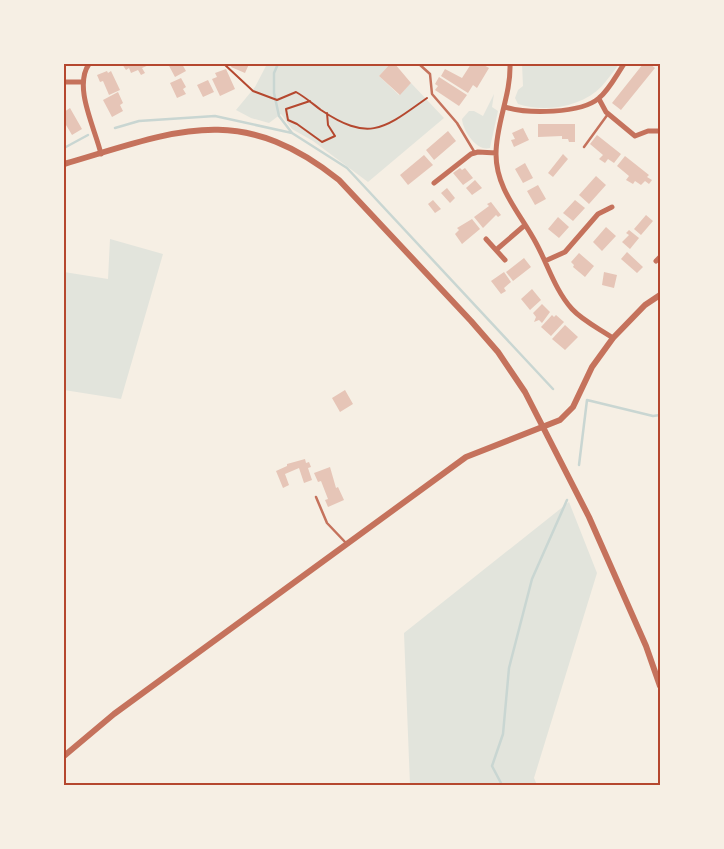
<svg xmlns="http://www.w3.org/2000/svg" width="724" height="849" font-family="Roboto,sans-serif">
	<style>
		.green { fill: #e2e4dc }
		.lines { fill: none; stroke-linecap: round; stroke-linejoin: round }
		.stream { stroke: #c9d6d2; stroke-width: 2.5 }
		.building { fill: #e6c5b7 }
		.path { stroke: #b5482f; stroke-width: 2 }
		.service { stroke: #c5725c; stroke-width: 2.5 }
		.minor { stroke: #c5725c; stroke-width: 5 }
		.tertiary { stroke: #c5725c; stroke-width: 6 }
		.neatline { fill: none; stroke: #b5482f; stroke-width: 2 }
	</style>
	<rect width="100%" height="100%" fill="#f6efe4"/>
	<path class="green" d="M267 64H390L379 76 399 95 411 83 444 118 368 182 313 141 292 129 281 114 269 123 251 118 236 110 255 87Z
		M522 64H619C614 71 608 79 602 86 582 107 545 113 518 104L515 98 518 90 523 86Z
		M494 94 492 107 498 111 491 143 490 148C477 152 463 131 462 119L469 111H474L483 116Z
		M110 239 163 254 121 399 64 390V272L108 279Z
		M569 502 597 573 534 778 537 785H410L404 633Z"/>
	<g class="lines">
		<path class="stream" d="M278 64 274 73V93L279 116 292 133 347 168 553 389
			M115 128 139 121 215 116 292 133
			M64 148 88 135
			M579 465 587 400 653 416 660 415
			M502 785 492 766 503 734 509 668 532 579 567 500"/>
	</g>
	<path class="building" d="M122 64H151L142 68 145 73 141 75 138 70 131 73 129 68 126 70Z
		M168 64H182L186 71 175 77Z
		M232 64H249L245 73 231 67Z
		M390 64H395L411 83 400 95 379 76Z
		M471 64H482L489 68 477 88 473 85 468 93 441 76 445 69 462 78Z
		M643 64H650L655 68 621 110 612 103Z
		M226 69 235 89 220 96 212 79 217 77 215 73Z
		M107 71 108 73 111 71 120 90 109 95 103 81 100 82 97 75Z
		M439 77 467 95 459 106 435 90 438 86 435 84Z
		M181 78 186 87 183 89 186 94 177 98 170 83Z
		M208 80 214 92 203 97 197 85Z
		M118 92 123 103 120 105 123 111 112 117 103 100Z
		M70 108 82 129 72 135 66 125 64 126V112Z
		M538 124H575V142H569L568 139H562V136L538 137Z
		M523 128 529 140 514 147 511 140 515 139 512 133Z
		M448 131 456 141 434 160 426 150Z
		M597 135 621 154 614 163 608 159 605 163 599 159 603 155 590 144Z
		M563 154 568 159 553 177 548 173Z
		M424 155 433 165 408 185 400 175Z
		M625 156 649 175 647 177 652 180 649 184 645 181 641 185 635 181 633 184 626 180 629 176 617 166Z
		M525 163 533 178 523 183 515 169Z
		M460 168 462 170 465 168 473 178 463 185 453 173Z
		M596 176 606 185 589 204 579 195Z
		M475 180 482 188 472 195 466 188Z
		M538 185 546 199 535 205 527 191Z
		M447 188 455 198 450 203 441 193Z
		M433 200 441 209 435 213 428 204Z
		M575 200 585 208 573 221 563 213Z
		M491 202 501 215 498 217 496 215 483 228 474 217 489 206 487 204Z
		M646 215 653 221 641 235 634 229Z
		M558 217 569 227 559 238 548 229Z
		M472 219 480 229 462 244 455 234 459 230 457 228Z
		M606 227 616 236 602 251 593 242Z
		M629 230 639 238 630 249 622 242 629 235 626 233Z
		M627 252 643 267 637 273 621 259Z
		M579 253 594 266 585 277 573 267 574 265 571 262Z
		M524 258 531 267 513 281 506 272Z
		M504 272 511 282 504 288 506 291 501 294 491 281Z
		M604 272 617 275 614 288 602 285Z
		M532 289 541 300 530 310 521 299Z
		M542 304 550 312 542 323 539 320 534 322 536 317 533 313Z
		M552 315 554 317 556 315 564 322 551 336 541 327Z
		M565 325 578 337 565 350 552 339Z
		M345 390 353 404 340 412 332 398Z
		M305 459 306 463 309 462 311 467 308 468 312 480 304 483 299 468 285 474 289 485 283 488 276 471 287 466V464Z
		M330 467 336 488 338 487 344 500 328 507 325 500 328 499 321 481 318 482 314 473Z"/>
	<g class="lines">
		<path class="path" d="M224 64 253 91 277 100 296 92C305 97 313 104 321 110 370 143 385 128 427 98
			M310 101 286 109 288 120 297 124 322 142 335 136 328 125 327 113"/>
		<path class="service" d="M419 64 430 74 432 94 457 123 475 153
			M584 147 608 114
			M316 497 327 523 346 543"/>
		<path class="minor" d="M89 64C73 87 95 128 101 154
			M510 64C511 95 496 123 496 154 496 189 520 213 536 243 548 265 555 290 572 309 583 321 600 329 613 338
			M64 82H82
			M599 99 606 112 635 136 648 131H659
			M505 107C527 114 581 114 599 98 609 90 617 74 624 64
			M434 183 471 154 478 152 496 153
			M486 239 505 260
			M496 250 525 225
			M545 261 565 252 598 214 612 207
			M656 261 660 257"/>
		<path class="tertiary" d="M64 164C174 132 239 100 339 180L471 321 498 352 525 392 589 517 646 646 660 686
			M64 756 114 714 466 457 560 420 573 407 592 367 613 338 645 305 660 295"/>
	</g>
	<rect width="724" height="849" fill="none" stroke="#f6efe4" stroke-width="130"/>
	<rect x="65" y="65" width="594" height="719" class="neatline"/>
</svg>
